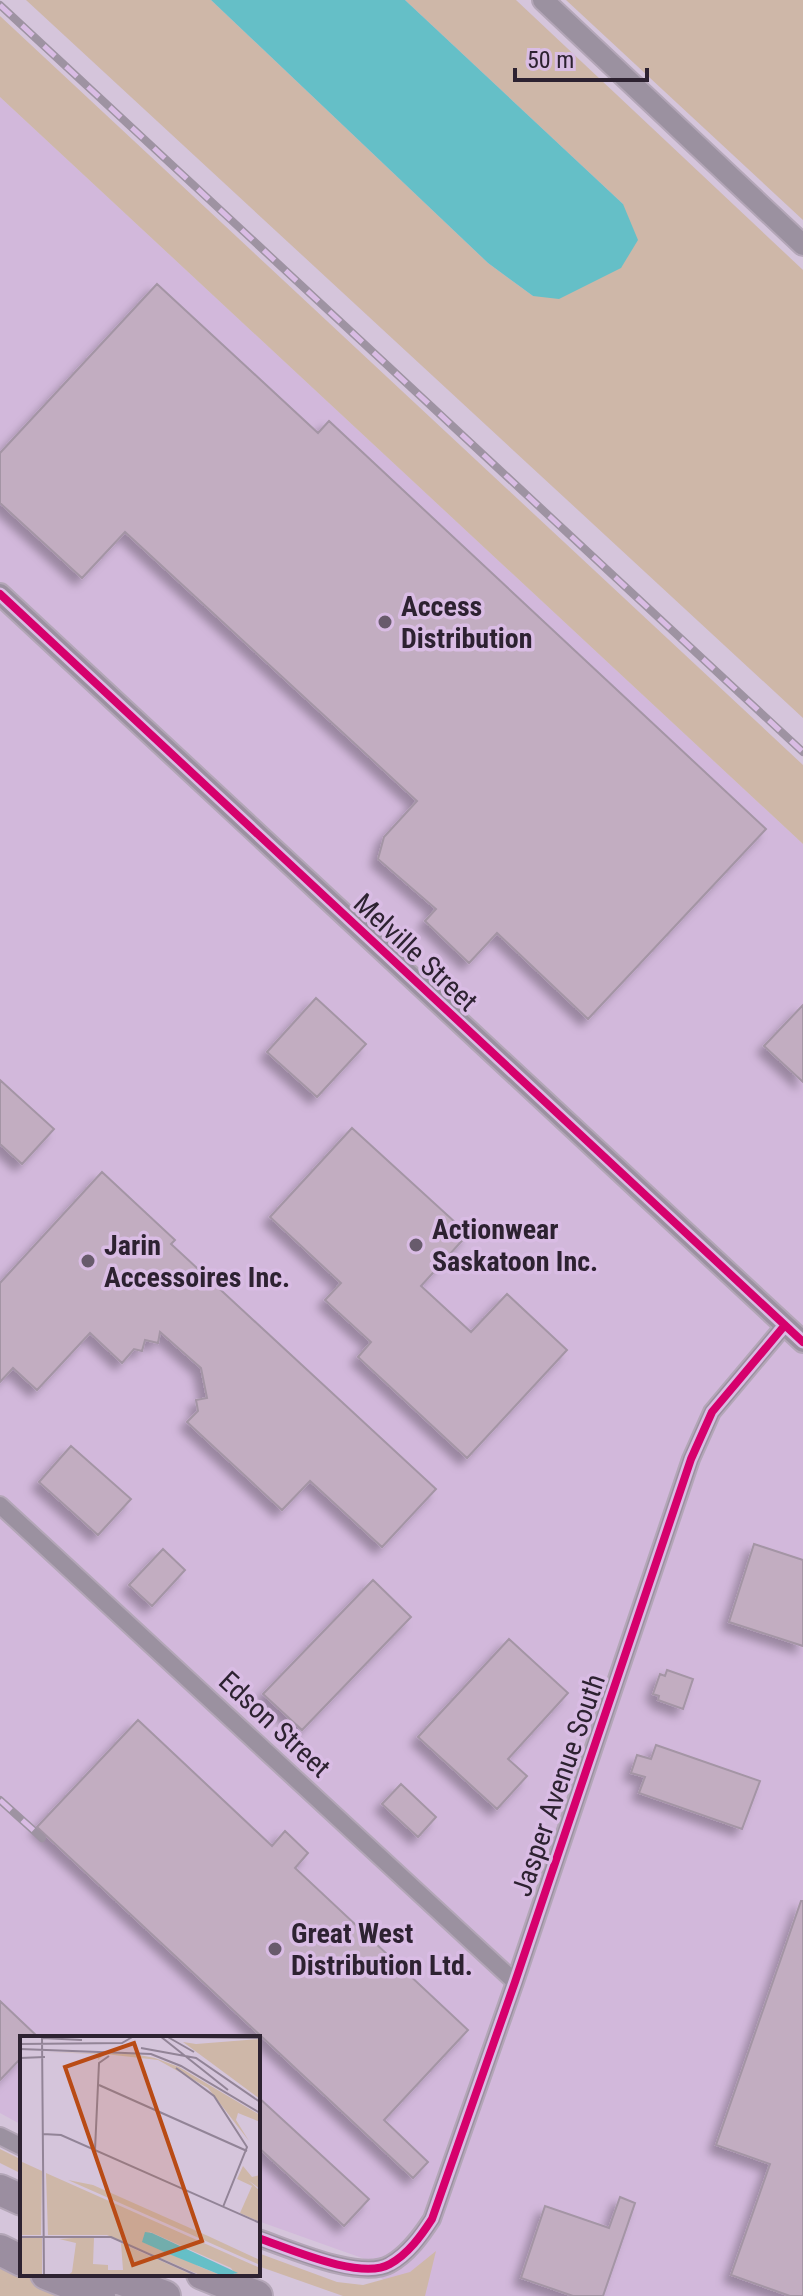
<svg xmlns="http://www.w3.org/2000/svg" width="803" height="2296" font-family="'Roboto Condensed',sans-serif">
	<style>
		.built { fill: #d2b8db }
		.green { fill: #ceb7a8 }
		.water { fill: #65bfc7 }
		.building { fill: #c2adc1; stroke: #a495a5; stroke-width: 2; filter: url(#shadow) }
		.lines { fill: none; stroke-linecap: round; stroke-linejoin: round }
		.minor-casing { stroke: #b3a6b7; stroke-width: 20 }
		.tertiary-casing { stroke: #b3a6b7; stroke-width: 24 }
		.motorway-casing { stroke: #b3a6b7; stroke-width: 34 }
		.minor { stroke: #9b91a0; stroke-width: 16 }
		.tertiary { stroke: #9b91a0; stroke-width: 20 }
		.motorway { stroke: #9b8ea0; stroke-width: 30 }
		.rail-casing { stroke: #9e93a2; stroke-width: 8 }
		.rail { stroke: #d9bce4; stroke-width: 5; stroke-dasharray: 15; stroke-linecap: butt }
		.cycleway-casing { stroke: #d9bce4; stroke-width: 13 }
		.cycleway { stroke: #d6006c; stroke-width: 8 }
		.poi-dot { fill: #685b6c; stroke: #d9bce4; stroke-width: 3 }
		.labels { text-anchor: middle; stroke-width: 7; stroke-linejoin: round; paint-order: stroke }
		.poi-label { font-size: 28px; font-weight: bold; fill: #2d2231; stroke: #d9bce4; text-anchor: start }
		.street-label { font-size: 28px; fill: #2d2231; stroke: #d9bce4 }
		.inset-road { fill: none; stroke: #928497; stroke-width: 2 }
		.view { fill: #b94b15; fill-opacity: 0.15; stroke: #b94b15; stroke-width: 4 }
		.inset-edge { fill: none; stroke: #2d2231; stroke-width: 4 }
	</style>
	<defs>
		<filter id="shadow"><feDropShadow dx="-7" dy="7" stdDeviation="4" flood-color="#0004"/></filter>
	</defs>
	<rect width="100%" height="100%" fill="#d5c5db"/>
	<path class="built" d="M0 97 803 844V2296H399L362 2258 258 2221V2038H22V2125L0 2113Z"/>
	<path class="green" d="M26 0H211L488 263 533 296 623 204 405 0H516L803 270V718Z
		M566 0H803V220Z
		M0 16 803 765V844L0 97Z
		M0 2149 22 2160V2174L0 2163Z
		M436 2251 425 2296H343L258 2266V2253L337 2282 363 2285 410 2272Z
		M0 2263 81 2296H0Z"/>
	<path class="water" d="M211 0H405L623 204 638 240 621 268 559 299 533 296 488 263Z"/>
	<path class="building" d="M157 284 318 433 329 421 766 829 588 1019 497 933 469 963 425 921 436 909 378 859 384 837 417 801 125 532 82 578 0 503V453Z
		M316 998 366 1044 317 1097 267 1052Z
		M803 1005V1082L764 1046Z
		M0 1080 54 1129 22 1164 0 1144Z
		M352 1128 468 1234 421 1286 471 1332 507 1294 567 1350 467 1458 358 1357 371 1342 325 1300 341 1283 270 1217Z
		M102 1172 175 1240 171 1244 436 1489 382 1547 310 1481 282 1510 187 1422 198 1411 196 1400 207 1398 201 1368 160 1332 158 1343 145 1340 142 1351 134 1349 122 1363 90 1333 37 1390 13 1368 0 1382V1283Z
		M71 1446 131 1499 98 1535 39 1482Z
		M754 1544 803 1560V1646L729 1622Z
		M163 1549 185 1570 152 1606 129 1585Z
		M373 1580 411 1617 302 1730 263 1694Z
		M509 1639 568 1693 508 1759 527 1776 497 1809 418 1737Z
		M667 1670 693 1679 683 1709 658 1700 659 1696 653 1694 660 1674 665 1676Z
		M138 1720 272 1846 285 1831 308 1853 295 1868 468 2030 384 2120 428 2162 413 2178 37 1827Z
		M656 1745 760 1781 742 1829 639 1793 645 1777 631 1773 637 1755 651 1759Z
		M401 1784 436 1817 418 1837 382 1804Z
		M801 1901H803V2296H790L731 2275 770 2164 716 2145Z
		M0 2001 39 2038H22V2057L0 2080Z
		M258 2097 369 2199 344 2226 258 2147Z
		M620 2197 635 2203 603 2296H573L521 2278 545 2206 609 2228Z"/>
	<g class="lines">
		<g class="minor-casing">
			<path id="minor" d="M0 1505 515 1982
				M0 2136 22 2147
				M258 2238C288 2248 361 2281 390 2264 408 2254 421 2236 432 2219L515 1982 691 1459 712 1412 785 1325"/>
		</g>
		<g class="tertiary-casing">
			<path id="tertiary" d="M543 0 803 245
				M0 594 803 1342"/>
		</g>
		<g class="motorway-casing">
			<path id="motorway" d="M0 2190 22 2200
				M0 2250 22 2261
				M46 2274 100 2296
				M106 2274 165 2296
				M202 2274 257 2296"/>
		</g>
		<use href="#minor" class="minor"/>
		<use href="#tertiary" class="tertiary"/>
		<use href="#motorway" class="motorway"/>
		<g class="rail-casing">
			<path id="rail" d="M0 5 803 752
				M0 1800 42 1838"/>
		</g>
		<use href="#rail" class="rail"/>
		<g class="cycleway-casing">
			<path id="cycleway" d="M0 594 803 1342
				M258 2238C288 2248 361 2281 390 2264 408 2254 421 2236 432 2219L515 1982 691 1459 712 1412 785 1325"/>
		</g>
		<use href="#cycleway" class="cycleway"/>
	</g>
	<g class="poi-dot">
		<circle cx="385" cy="622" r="8"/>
		<circle cx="416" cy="1245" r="8"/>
		<circle cx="88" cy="1261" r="8"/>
		<circle cx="275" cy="1949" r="8"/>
	</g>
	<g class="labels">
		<g class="poi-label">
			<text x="401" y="616">Access<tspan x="401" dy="32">Distribution</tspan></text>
			<text x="432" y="1239">Actionwear<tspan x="432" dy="32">Saskatoon Inc.</tspan></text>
			<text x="104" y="1255">Jarin<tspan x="104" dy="32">Accessoires Inc.</tspan></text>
			<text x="291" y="1943">Great West<tspan x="291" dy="32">Distribution Ltd.</tspan></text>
		</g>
		<g class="street-label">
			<text transform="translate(416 952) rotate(43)" y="10">Melville Street</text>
			<text transform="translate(275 1724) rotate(43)" y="10">Edson Street</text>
			<text transform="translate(558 1785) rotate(-71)" y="10">Jasper Avenue South</text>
		</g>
	</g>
	<g transform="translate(20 2036)">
		<rect width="240" height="240" fill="#d5c5db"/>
		<path d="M240 3V63L163 6 176 8ZM27 16 114 18 135 22 159 31 240 79V86L218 77 216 84 229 105 188 52 138 24 85 18 78 24 77 18ZM0 125 22 135 21 199H0ZM223 130 232 141 240 139V153L228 144 240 155V186L220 177 232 150 217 143ZM26 137 240 232V240H217L211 232 128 195 178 230 203 240H182L87 199H28ZM48 144 73 149 188 200 240 224V229ZM0 202H22V240H0ZM54 202H74L73 228 88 229V234H103L101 207 175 240H47L52 236 56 207 39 203Z" fill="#ceb7a8"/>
		<path d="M125 196 132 197 218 237 203 240 149 218 122 206Z" fill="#65bfc7"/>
		<path class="inset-road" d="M22 0 24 240M140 0 208 54M146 0 174 16M155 1 240 2M22 2 62 4M0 8 102 7 114 0M121 12 176 22 240 66M0 13 131 18 161 30 240 77M0 22 25 21M156 32 194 60 227 111 203 171M79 49 227 115M23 98 41 99 240 187M75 114 79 27 89 20M0 201H91L178 240"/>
		<path class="view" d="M114 7 182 205 113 229 45 31Z"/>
		<rect width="240" height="240" class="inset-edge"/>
	</g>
	<path d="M515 68v12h132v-12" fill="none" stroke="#2d2231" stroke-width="4"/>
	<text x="527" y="68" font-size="24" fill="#2d2231" stroke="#d9bce4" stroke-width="6" paint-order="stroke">50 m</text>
</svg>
